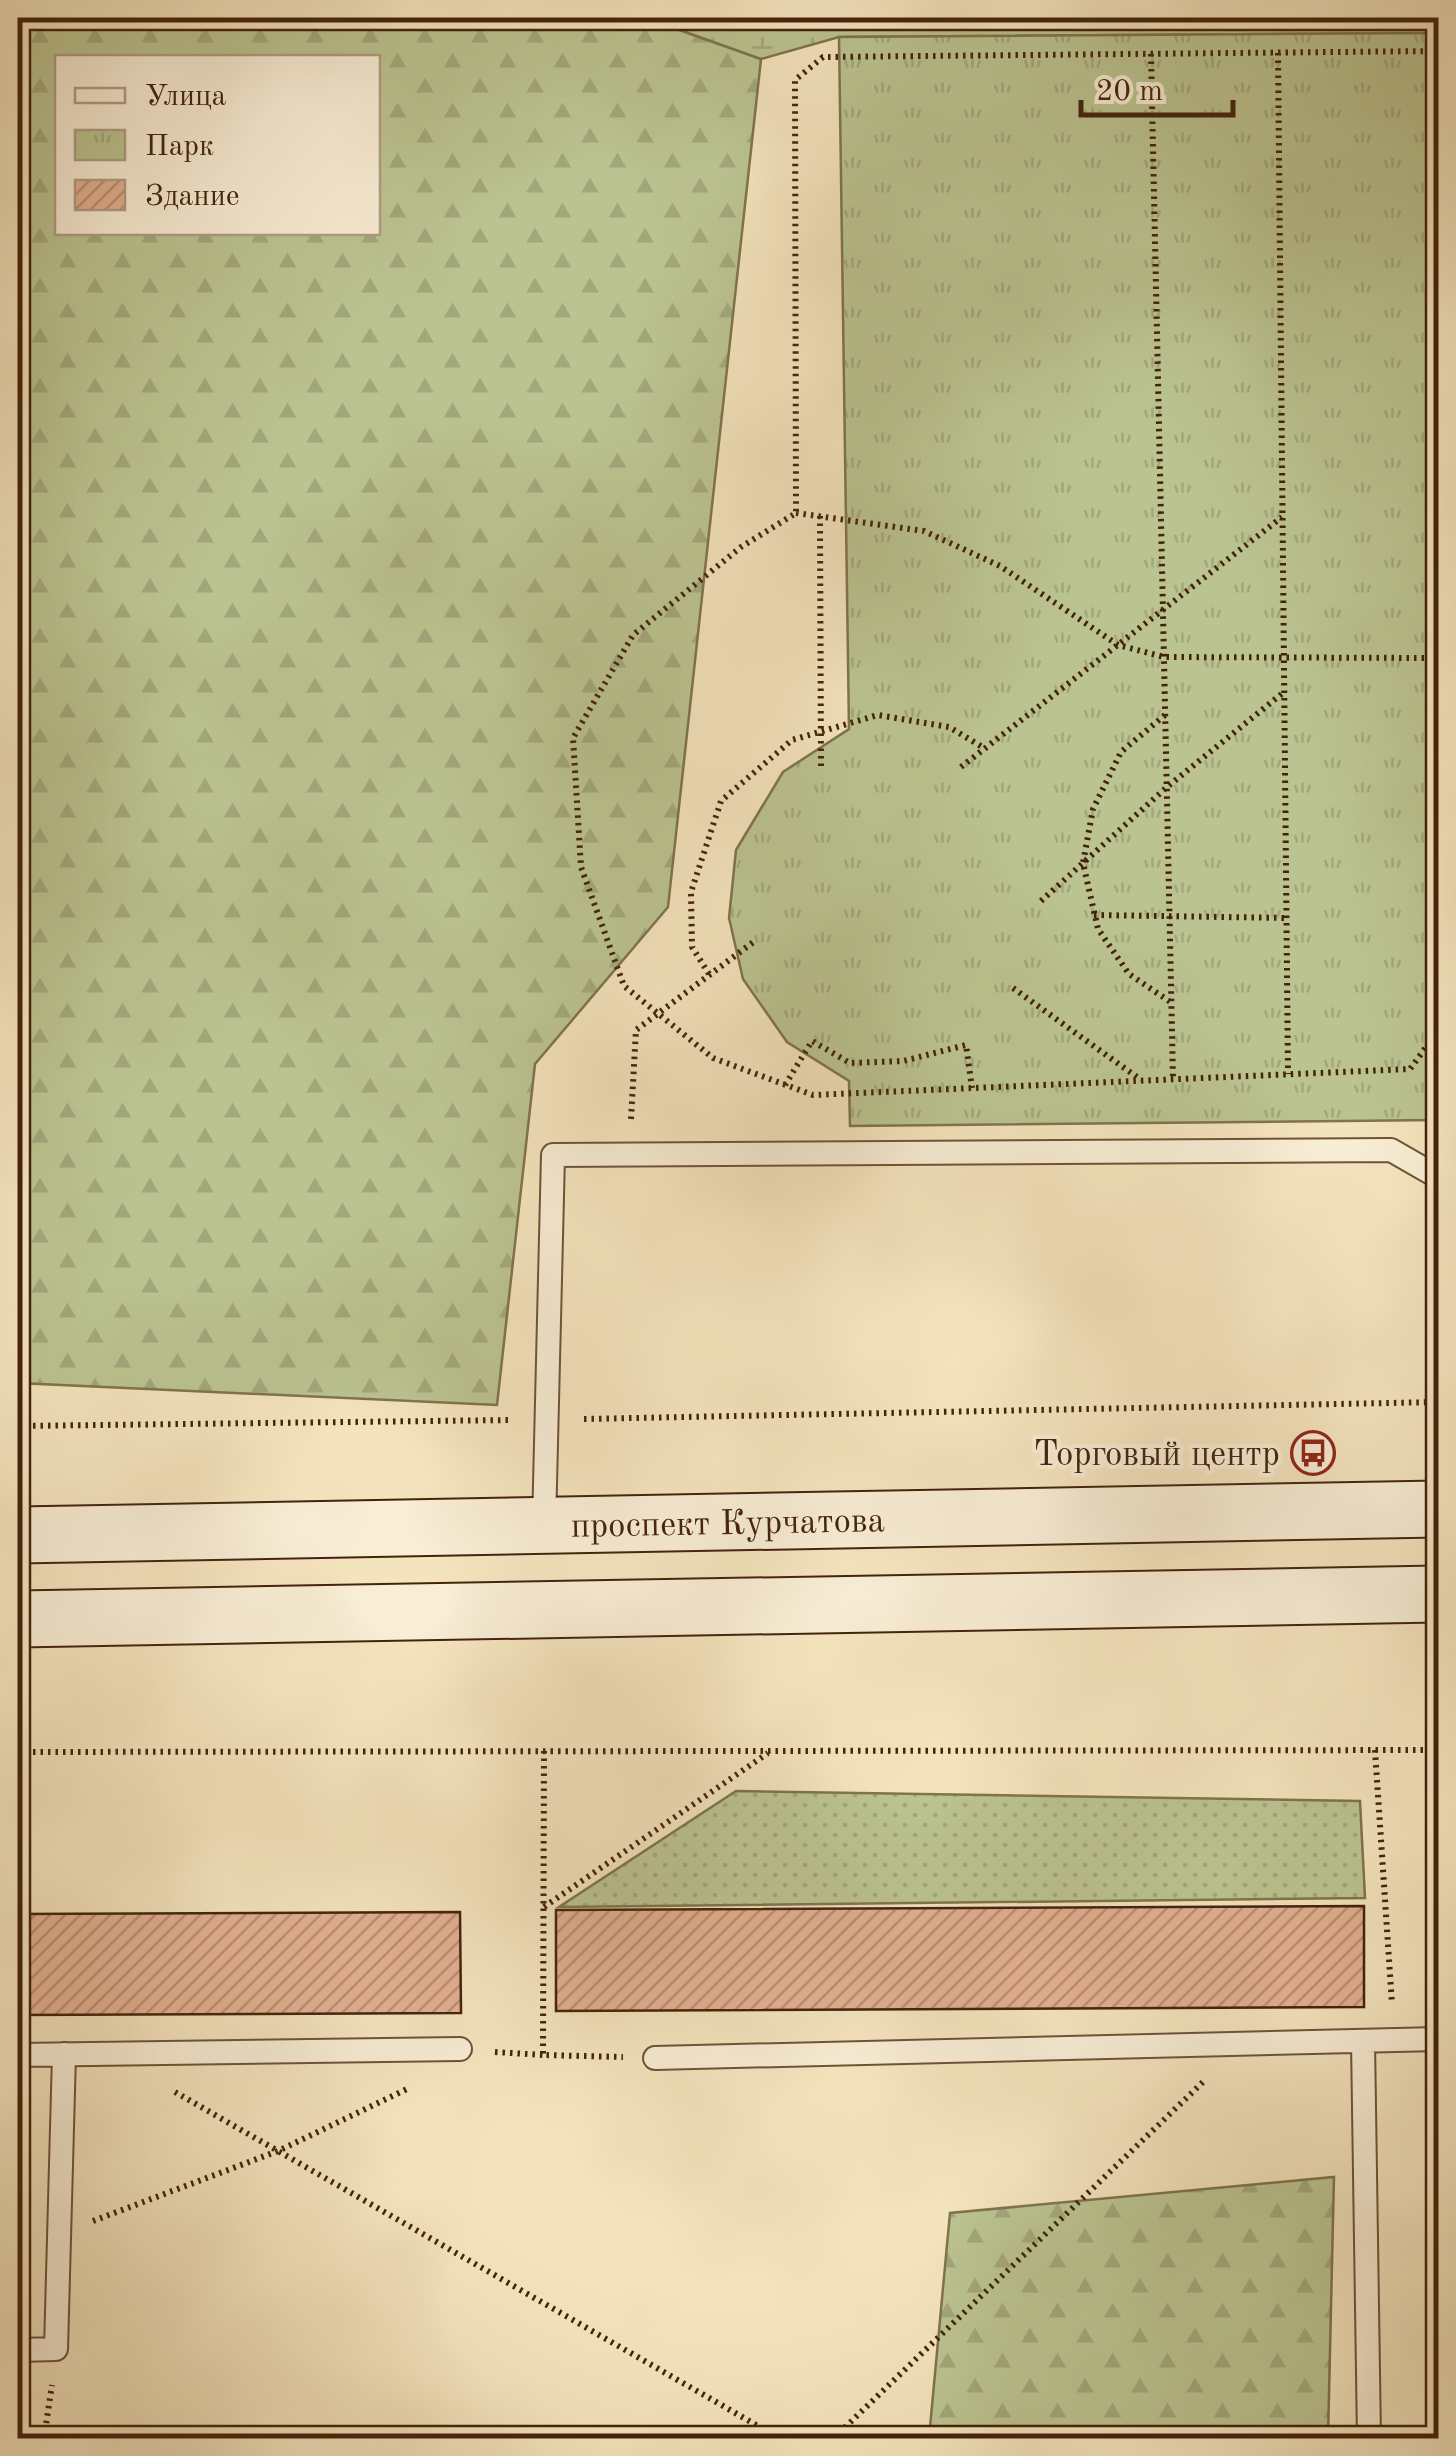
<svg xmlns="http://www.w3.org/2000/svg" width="1456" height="2456" font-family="'Old Standard TT',serif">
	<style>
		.grass { fill: url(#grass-dots); stroke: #7f744e; stroke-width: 2.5 }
		.forest { fill: url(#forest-firs); stroke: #7f744e; stroke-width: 2.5; fill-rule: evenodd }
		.wetland { fill: url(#wetland-marsh); stroke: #7f744e; stroke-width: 2.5 }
		.park { fill: url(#park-tufts); stroke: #7f744e; stroke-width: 2.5 }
		.building { fill: url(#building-hatch); stroke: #43230c; stroke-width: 2.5 }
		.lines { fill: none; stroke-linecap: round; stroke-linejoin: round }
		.service-casing { stroke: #6f5338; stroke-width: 26 }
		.secondary-casing { stroke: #43230c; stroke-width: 59 }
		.path { stroke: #43230c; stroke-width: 6; stroke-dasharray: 2.5 5; stroke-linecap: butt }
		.service { stroke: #f8edd5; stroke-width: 22 }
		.secondary { stroke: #f8edd5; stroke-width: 55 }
		.labels { text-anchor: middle; stroke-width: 8; stroke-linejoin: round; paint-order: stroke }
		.poi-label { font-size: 35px; fill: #43230c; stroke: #f8edd5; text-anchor: end }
		.street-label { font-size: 35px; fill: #43230c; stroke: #f8edd5 }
	</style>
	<defs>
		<pattern id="grass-dots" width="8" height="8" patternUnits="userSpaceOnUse" patternTransform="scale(2.5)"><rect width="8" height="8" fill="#bbc491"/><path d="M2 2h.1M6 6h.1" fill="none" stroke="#a2a87c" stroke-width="1.8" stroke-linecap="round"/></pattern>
		<pattern id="forest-firs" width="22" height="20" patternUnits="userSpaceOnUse" patternTransform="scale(2.5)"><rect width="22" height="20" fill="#bbc491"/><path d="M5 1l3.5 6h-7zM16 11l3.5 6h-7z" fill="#a2a87c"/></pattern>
		<pattern id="wetland-marsh" width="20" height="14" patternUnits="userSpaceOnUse" patternTransform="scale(2.5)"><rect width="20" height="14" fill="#bbc491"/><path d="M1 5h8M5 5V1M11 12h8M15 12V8" fill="none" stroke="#a2a87c"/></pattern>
		<pattern id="park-tufts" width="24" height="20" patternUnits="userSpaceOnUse" patternTransform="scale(2.5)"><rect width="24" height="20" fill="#bbc491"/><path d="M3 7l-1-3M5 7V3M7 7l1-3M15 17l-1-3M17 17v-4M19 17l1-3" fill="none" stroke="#a2a87c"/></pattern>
		<pattern id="building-hatch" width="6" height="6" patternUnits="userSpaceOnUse" patternTransform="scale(2.5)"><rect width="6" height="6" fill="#e3b091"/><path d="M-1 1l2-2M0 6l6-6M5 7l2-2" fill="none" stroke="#ba8f75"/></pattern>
	</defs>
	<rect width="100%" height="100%" fill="#f4e4be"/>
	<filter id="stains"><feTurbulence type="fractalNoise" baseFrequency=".002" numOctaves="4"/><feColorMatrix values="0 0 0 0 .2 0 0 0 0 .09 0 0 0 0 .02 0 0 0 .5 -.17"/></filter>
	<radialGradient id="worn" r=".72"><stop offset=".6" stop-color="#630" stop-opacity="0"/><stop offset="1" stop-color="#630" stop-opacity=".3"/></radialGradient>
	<path class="grass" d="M736 1791 1360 1801 1365 1898 559 1907Z"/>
	<path class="forest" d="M18 18H646L761 59 668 907 535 1064 497 1405 18 1383ZM58 58H378V232H58Z
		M1334 2177 1328 2438H929L950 2213Z"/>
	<path class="wetland" d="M646 18H1438V33L839 37 761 59Z"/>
	<path class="park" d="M1438 33V1120L850 1126 849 1081 787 1042 743 979 729 918 736 850 783 772 849 729 839 37Z"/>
	<path class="building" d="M1364 1906V2007L556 2011V1910Z
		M460 1912 461 2013 18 2015V1914Z"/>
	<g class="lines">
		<g class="service-casing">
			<path id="service" d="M544 1526 553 1155 1391 1150 1438 1177
				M1363 2041 1369 2438
				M18 2055 460 2049
				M655 2058 1438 2039
				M18 2350 56 2349 64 2054"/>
		</g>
		<g class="secondary-casing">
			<g id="secondary">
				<path id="s1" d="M18 1535 1438 1509"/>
				<path d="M18 1619 1438 1594"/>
			</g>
		</g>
		<path class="path" d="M1438 51 823 57 795 80 796 513 741 547 633 635 573 738 581 867 624 986 713 1058 813 1095 1410 1069 1432 1039 1430 658H1438
			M1278 53 1288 1074
			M1151 54 1173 1079
			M796 513 924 531 1000 566 1118 645 1164 657 1430 658
			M820 516 821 771
			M1165 715 1121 752 1093 809 1083 863 1098 929 1129 974 1172 1003
			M961 767 1282 517
			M1041 901 1167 787 1284 692
			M1094 915 1288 918
			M709 974 692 947 691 892 721 801 792 740 878 715 949 727 984 748
			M1013 988 1141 1080
			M785 1085 812 1041 850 1063 903 1061 966 1045 972 1088
			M631 1119 636 1030 756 940
			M584 1419 1438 1402
			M18 1426 511 1420
			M1375 1750 1392 2004
			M544 1751 543 2055 623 2057
			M18 1752 1438 1750
			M544 1907 768 1753
			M495 2052 543 2055
			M175 2092 779 2438
			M93 2221 278 2151 409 2088
			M44 2438 52 2385
			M834 2438 1203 2082"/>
		<use href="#service" class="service"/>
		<use href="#secondary" class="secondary"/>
	</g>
	<defs>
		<g id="bus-ring" transform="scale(2.25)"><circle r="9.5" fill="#f8edd5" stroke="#8f2418" stroke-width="1.5"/><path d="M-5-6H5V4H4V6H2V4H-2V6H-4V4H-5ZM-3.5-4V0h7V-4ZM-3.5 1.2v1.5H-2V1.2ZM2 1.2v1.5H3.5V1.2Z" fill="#8f2418"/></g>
	</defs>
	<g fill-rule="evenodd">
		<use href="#bus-ring" x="1313" y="1453"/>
	</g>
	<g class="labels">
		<g class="poi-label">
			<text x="1280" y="1465">Торговый центр</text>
		</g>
		<g class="street-label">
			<text dy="12" stroke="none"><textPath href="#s1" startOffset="710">проспект Курчатова</textPath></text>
		</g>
	</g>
	<rect width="1456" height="2456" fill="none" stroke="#f4e4be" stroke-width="60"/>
	<rect x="20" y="20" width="1416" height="2416" fill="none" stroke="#43230c" stroke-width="5"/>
	<rect x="30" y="30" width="1396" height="2396" fill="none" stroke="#43230c" stroke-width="2.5"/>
	<rect x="55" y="55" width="325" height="180" fill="#f8edd5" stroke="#b09c85" stroke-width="2.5"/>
	<rect x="75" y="88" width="50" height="15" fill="#f8edd5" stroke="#b09c85" stroke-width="2.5"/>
	<text x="145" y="105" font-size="30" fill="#43230c">Улица</text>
	<rect x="75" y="130" width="50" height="30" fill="url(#park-tufts)" stroke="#b09c85" stroke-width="2.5"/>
	<text x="145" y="155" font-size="30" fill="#43230c">Парк</text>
	<rect x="75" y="180" width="50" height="30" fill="url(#building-hatch)" stroke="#b09c85" stroke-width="2.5"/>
	<text x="145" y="205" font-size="30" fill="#43230c">Здание</text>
	<path d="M1081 100v15h152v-15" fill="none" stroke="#43230c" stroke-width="5"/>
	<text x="1096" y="100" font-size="30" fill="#43230c" stroke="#f8edd5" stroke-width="8" paint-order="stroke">20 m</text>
	<rect width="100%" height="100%" filter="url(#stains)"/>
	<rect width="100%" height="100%" fill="url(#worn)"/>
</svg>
